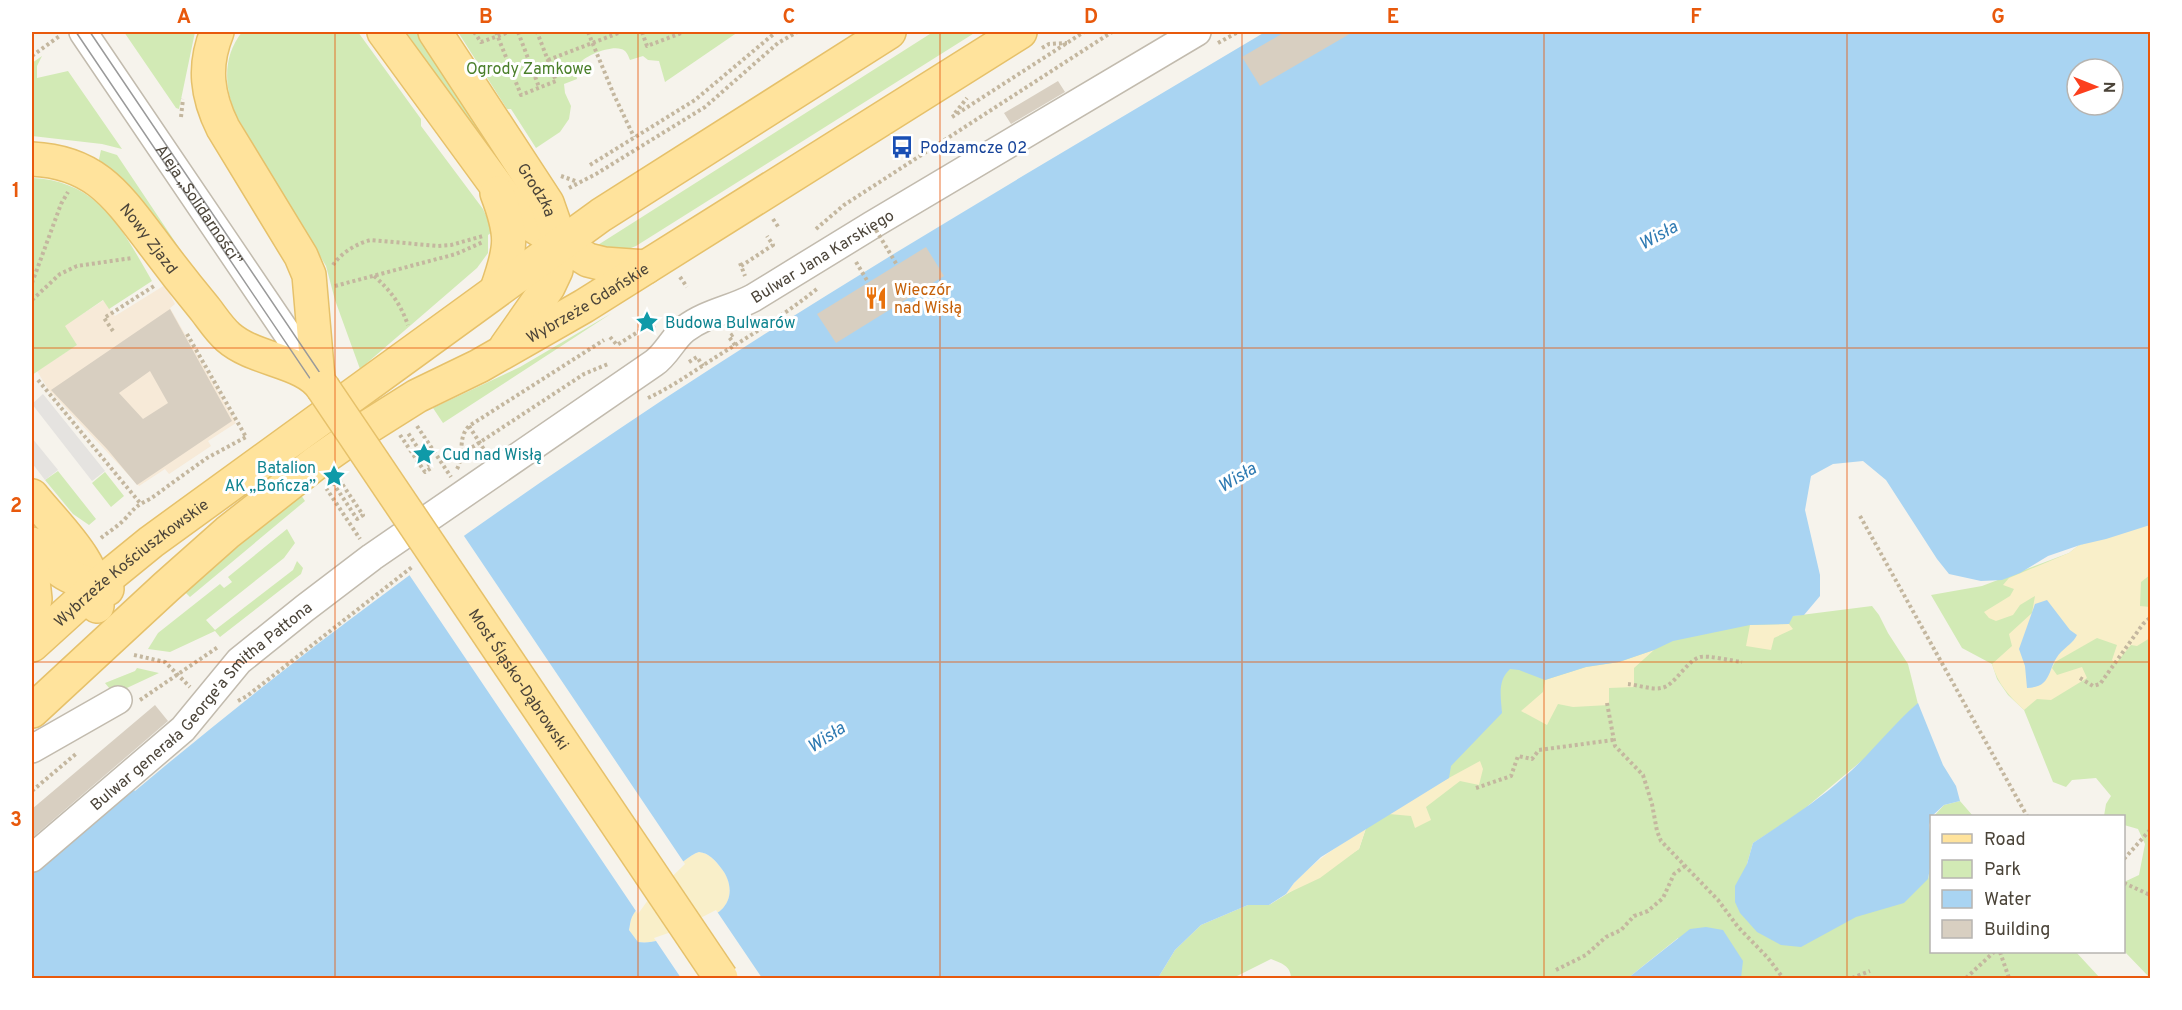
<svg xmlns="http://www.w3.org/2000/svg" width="2182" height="1010" font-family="Overpass,sans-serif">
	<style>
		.commercial { fill: #f7ead8 }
		.green { fill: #d2eab5 }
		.sand { fill: #f9efc9 }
		.parking { fill: #e5e3e0 }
		.water { fill: #a9d4f2; fill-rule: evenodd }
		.pier { fill: #f6f3ec }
		.building { fill: #d8cfc1; fill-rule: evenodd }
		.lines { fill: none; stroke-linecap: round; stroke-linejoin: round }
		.minor-casing { stroke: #c2bbae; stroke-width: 30 }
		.major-casing { stroke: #e6c16a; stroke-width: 36 }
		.path { stroke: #c4b79f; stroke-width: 4; stroke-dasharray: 3 3; stroke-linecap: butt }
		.minor { stroke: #fff; stroke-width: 27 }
		.major { stroke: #ffe39c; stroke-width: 33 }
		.tram { stroke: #9a9a9a; stroke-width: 1.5 }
		.major-bridge-casing { stroke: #e6c16a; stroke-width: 36; stroke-linecap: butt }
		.path-bridge { stroke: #c4b79f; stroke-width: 4; stroke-dasharray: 3 3; stroke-linecap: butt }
		.major-bridge { stroke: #ffe39c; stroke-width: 33 }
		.grid { fill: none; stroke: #e8590c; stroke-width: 1.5; stroke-opacity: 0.55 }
		.labels { text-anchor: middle; stroke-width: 6; stroke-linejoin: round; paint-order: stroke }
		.park-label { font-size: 16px; fill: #4a7f2a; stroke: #fff }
		.transit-label { font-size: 16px; fill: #164399; stroke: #fff; text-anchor: start }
		.street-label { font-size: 16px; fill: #4b4439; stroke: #fff }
		.food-label { font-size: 16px; fill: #c56008; stroke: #fff; text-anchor: start }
		.culture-label { font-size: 16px; fill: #0d838f; stroke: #fff; text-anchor: start }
		.water-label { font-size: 18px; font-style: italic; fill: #2e7ab2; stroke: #fff }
		.neatline { fill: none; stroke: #e8590c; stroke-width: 2 }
		.grid-label { font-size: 20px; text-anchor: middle; font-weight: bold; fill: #e8590c }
	</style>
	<rect width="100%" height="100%" fill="#f6f3ec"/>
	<path class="commercial" d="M165 285 175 304 170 308 236 423 208 441 211 446 169 474 165 469 139 486 48 389 37 371 77 345 64 326 104 300 115 316Z"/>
	<path class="green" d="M124 32H195L179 109 176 108Z
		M242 32H358L421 119V126L483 209 489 222 491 233 488 235V253L477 268 360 369 335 300 326 266 237 117C224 89 222 57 242 32Z
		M406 32H421L527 202Z
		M458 32H738L665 82 659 61 648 60 643 56 630 60C628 55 626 50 621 49 611 45 583 56 578 65 576 70 576 74 577 79L564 84 565 93 571 106 569 119 560 132 536 148 511 109H507Z
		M933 32H976L636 246 623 251 590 250Z
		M42 56 37 66V78L68 71 122 149 102 144 32 136V63Z
		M101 150 117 155 208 291 98 164Z
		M32 178C99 181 122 229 152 281L109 309 103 300 65 326 77 345 32 375Z
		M612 313 443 423 433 408 520 367Z
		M58 471 96 519 89 525 73 514 45 480Z
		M105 472 124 496 111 507 92 483Z
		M301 495 305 501 190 597 184 591Z
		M2150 518V978L2124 951V882L2139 875 2145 844 2138 829 2124 825V816H2104L2106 804 2111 796 2096 778 2072 780 2066 787 2053 782 2024 710 2008 695 1997 679 1992 664 1962 648 1931 595 1982 586 2069 553 2078 546Z
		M287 529 295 543 284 558 206 620 215 630 293 570 297 561 303 568 301 574 220 637 215 631 170 652 148 649 158 633 220 584 224 588 232 582 228 577Z
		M1872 606 1879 615 1888 633 1908 664 1920 712 1797 815 1753 843 1747 864 1928 879 1931 863 1932 952H2076L2100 978H1731L1678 938 1628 978H1291C1291 966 1281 963 1271 959L1233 978H1158L1175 950 1201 925 1248 905H1269L1359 849 1366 828 1423 792 1487 666 1793 616Z
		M137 668 159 673 114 694 105 683 135 671Z
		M1960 801 1973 816H1934L1944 805Z"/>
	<path class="sand" d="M2150 518V575L2141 582 2140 606 2150 607V638L2137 646 2131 645 2116 663 2112 660 2117 645 2097 638 2055 662 2052 668 2057 675 2082 667 2087 678 2051 700 2037 699 2024 710C2009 696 1998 684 1992 664L2012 646 2009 634 2032 613 2035 596 2020 605 2013 615 1996 621 1989 618 1984 612 2010 596 2014 589 2003 585 2009 578 2069 553 2078 546Z
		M1789 624 1793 629 1774 638 1771 650 1746 646 1750 625Z
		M1654 650 1634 668V687L1609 688V705L1573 707 1558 704 1547 725 1521 711 1543 692 1545 680 1586 667 1619 662Z
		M1480 761 1483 769 1479 785 1460 781 1426 807 1431 820 1415 828 1411 816 1389 814 1423 792Z
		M1366 828 1359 849 1320 878 1286 894C1306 865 1337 847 1366 828Z
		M699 852C709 853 715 860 721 868 731 880 734 898 721 910 717 914 709 917 704 919 685 930 661 945 638 942L629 930C630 926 630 921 632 917 641 900 682 857 699 852Z"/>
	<path class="parking" d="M43 394 105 471 92 481 32 404Z
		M32 438 58 470 45 480 32 463Z"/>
	<path class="water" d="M1265 32H2150V525L2106 539 2080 545 2048 556 2020 573 2002 580 1981 581 1949 574 1937 559 1886 480 1863 461 1833 464 1811 476 1805 510 1820 575V596L1804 615 1793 616 1789 624 1750 625 1673 641 1654 650 1619 662 1586 667 1545 680 1519 670 1510 669C1497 681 1501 697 1502 713L1451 766 1449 778 1321 857 1294 883 1286 894 1269 905H1248L1201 925 1175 950 1158 978H32V868L129 785 135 791C275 673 421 563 572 461 796 307 1032 171 1265 32ZM2077 69H2113V105H2077ZM699 852C709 853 715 860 721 868 731 880 734 898 721 910 717 914 709 917 704 919 685 930 661 945 638 942L629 930C630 926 630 921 632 917 641 900 682 857 699 852Z
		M2047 600 2070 630 2077 635C2073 643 2067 646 2061 652 2046 668 2054 687 2027 688L2025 666 2019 649 2035 604Z
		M1918 703 1943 765 1956 786 1960 801 1944 805 1932 816 1929 825 1931 841V863L1928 879 1904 903 1856 917 1801 947 1781 945 1757 932 1740 913 1735 902V886L1747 864 1753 843C1784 822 1815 803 1843 778 1870 755 1891 726 1918 703Z
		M1706 927 1723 930 1743 961 1741 978H1628L1690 929Z"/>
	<path class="pier" d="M462 533 685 864 648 900 638 914 408 573Z
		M716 910 762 978H681L654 938 677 930Z"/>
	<path class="building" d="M1285 32H1353L1260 86 1242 57Z
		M1058 81 1065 92 1011 124 1004 113Z
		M926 247 944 276 836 343 817 314Z
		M170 309 232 421 137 485 107 449 51 390ZM150 371 168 403 143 419 119 393Z
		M155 705 168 721 32 838V809Z"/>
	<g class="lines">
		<g class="minor-casing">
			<g id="minor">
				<path id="s1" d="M83 32 318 379"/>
				<path d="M32 749 118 700"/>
				<path id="s2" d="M32 858 183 729 239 661 305 608 372 557 654 363C667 354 673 338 685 329 706 313 730 310 753 298L872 225 1197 32"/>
			</g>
		</g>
		<g class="major-casing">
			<g id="major">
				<path d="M217 32C203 66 207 96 223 128L301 256 309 275 318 379"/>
				<path d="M384 32 509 203 524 220 588 260 604 264 646 267"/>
				<path id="s3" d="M435 32 547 203 561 243 556 270 548 287 506 347"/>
				<path id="s4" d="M32 159C94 162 116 194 151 240 168 263 186 286 205 309 212 318 219 329 228 337 255 361 305 360 323 388"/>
				<path d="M497 289C512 247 513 235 497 193"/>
				<path d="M32 496C56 526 100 565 97 606"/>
				<path d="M32 544C59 573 69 579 107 589"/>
				<path d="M32 571 35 599 32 613"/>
				<path id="s5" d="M32 645 97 586 151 542 601 215 889 32"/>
				<path id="s6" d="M32 711 166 587 228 532 317 462 363 430 417 396 479 366 584 306 1020 32"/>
			</g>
		</g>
		<path class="path" d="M474 32 481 42 509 32
			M496 32 521 95 556 81 537 32
			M518 32 539 87
			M588 32 614 95 634 137
			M642 32 647 46 684 32
			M1218 43 1238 32
			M1042 48 1049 44 1067 43
			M32 56 61 35
			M548 60 621 32
			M955 113 967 98
			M181 117 183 99
			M952 117 1084 32
			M590 165 695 100 776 32
			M561 176 578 182
			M569 188 596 174 705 107 778 43 797 32
			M773 219 779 228
			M816 229 844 205 1112 32
			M856 262 868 282
			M740 263 745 276
			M333 265C341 253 357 243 371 240L438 246 451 245 483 236
			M741 266 773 245 767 236
			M374 276C391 291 400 303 408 325
			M680 277 687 287
			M32 283 61 204 68 192
			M335 286 456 254 483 242
			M32 300 60 274 77 266 132 258
			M113 331 104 318 154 286
			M187 334 246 437
			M610 337 617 345 652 323 654 329
			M735 345 729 337 735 333
			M689 362 697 357 703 366
			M38 380 140 503
			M648 398C672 387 694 371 716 357 751 335 786 314 818 288
			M417 426 451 477
			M469 426 485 451
			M400 435 425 472 431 468 408 433
			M462 454 584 374 608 364
			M457 469C465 454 457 438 469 426L604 340
			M333 483 357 519 363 515 338 478
			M326 488 360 539
			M1860 516 2027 816
			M101 538C108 532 117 527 124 520 134 509 135 506 150 499L207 458 246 437
			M134 655 165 662 190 687
			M2080 678 2093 686 2100 684 2143 624 2150 618
			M1628 684C1638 685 1652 690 1661 688 1674 687 1686 661 1700 657 1708 655 1732 661 1742 662
			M140 700 218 647
			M238 701 247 696 412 567
			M1607 703 1615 746 1643 775 1652 804 1657 831 1661 841 1718 900 1738 927 1768 958 1783 978
			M1476 788 1511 776 1518 756 1532 759 1539 750 1613 740
			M32 791 77 753
			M2124 859 2150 830
			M2124 883 2150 895
			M2000 952 2009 978
			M1556 970 1586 955 1606 937 1621 930 1634 916 1648 911 1663 898 1674 874 1685 866
			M1852 978 1870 971
			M1966 978 1994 952"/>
		<use href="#minor" class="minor"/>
		<use href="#major" class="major"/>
		<path class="tram" d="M76 32 715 978
			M90 32 728 978"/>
		<g class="major-bridge-casing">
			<g id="major-bridge">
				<path id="s7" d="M323 388 721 978"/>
			</g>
		</g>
		<path class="path-bridge" d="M876 230 897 265"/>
		<use href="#major-bridge" class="major-bridge"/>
	</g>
	<path class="grid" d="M335 32V978M638 32V978M940 32V978M1242 32V978M1544 32V978M1847 32V978M32 348H2150M32 662H2150"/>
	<defs>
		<g id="bus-bare" transform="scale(1.8)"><path d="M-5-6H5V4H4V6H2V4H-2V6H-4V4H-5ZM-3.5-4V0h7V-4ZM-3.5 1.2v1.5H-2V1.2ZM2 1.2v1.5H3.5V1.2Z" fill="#1a4fb4" stroke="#fff" stroke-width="2.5" paint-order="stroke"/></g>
		<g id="restaurant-bare" transform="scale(1.8)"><path d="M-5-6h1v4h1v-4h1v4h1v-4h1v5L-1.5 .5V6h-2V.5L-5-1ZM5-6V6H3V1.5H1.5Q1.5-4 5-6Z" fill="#e8710a" stroke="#fff" stroke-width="2.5" paint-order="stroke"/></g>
		<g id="sight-bare" transform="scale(1.8)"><path d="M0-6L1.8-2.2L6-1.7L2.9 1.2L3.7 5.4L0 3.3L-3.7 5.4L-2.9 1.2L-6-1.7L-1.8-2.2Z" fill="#0f9aa8" stroke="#fff" stroke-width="2.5" paint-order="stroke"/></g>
	</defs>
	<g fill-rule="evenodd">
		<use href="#bus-bare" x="902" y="147"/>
		<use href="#restaurant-bare" x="876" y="298"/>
		<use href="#sight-bare" x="647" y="322"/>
		<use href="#sight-bare" x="424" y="454"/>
		<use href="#sight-bare" x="334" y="476"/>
	</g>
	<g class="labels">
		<g class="park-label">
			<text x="529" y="74">Ogrody Zamkowe</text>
		</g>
		<g class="transit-label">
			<text x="920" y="153">Podzamcze 02</text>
		</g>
		<g class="street-label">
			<text dy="6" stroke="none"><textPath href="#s3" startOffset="188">Grodzka</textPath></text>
			<text dy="6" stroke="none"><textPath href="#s1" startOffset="208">Aleja „Solidarności”</textPath></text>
			<text dy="6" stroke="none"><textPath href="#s4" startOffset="148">Nowy Zjazd</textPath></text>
			<text dy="6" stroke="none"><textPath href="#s2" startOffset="1000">Bulwar Jana Karskiego</textPath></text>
			<text dy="6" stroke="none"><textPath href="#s6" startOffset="693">Wybrzeże Gdańskie</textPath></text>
			<text dy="6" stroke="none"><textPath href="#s5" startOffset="129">Wybrzeże Kościuszkowskie</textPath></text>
			<text dy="6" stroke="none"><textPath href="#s7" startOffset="351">Most Śląsko-Dąbrowski</textPath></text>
			<text dy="6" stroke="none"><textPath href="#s2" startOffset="228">Bulwar generała George'a Smitha Pattona</textPath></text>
		</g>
		<g class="food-label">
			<text x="894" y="295">Wieczór<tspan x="894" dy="18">nad Wisłą</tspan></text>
		</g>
		<g class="culture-label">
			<text x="665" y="328">Budowa Bulwarów</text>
			<text x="442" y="460">Cud nad Wisłą</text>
			<text x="316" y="473" text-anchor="end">Batalion<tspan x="316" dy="18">AK „Bończa”</tspan></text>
		</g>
		<g class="water-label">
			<text transform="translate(1658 235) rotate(-29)" y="6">Wisła</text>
			<text transform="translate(1237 477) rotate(-31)" y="6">Wisła</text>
			<text transform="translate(826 737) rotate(-33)" y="6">Wisła</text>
		</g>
	</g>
	<rect width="2182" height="1010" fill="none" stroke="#ffffff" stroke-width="66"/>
	<rect x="1930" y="815" width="195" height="138" fill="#ffffff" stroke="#b7b4b0" stroke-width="1.5"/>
	<rect x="1942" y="834" width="30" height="9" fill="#ffe39c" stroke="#b7b4b0" stroke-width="1.5"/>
	<text x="1984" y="845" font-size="18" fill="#4b4439">Road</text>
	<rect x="1942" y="860" width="30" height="18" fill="#d2eab5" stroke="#b7b4b0" stroke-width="1.5"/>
	<text x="1984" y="875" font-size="18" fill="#4b4439">Park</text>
	<rect x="1942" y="890" width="30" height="18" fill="#a9d4f2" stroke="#b7b4b0" stroke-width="1.5"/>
	<text x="1984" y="905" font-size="18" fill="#4b4439">Water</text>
	<rect x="1942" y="920" width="30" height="18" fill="#d8cfc1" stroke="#b7b4b0" stroke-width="1.5"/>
	<text x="1984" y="935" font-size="18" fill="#4b4439">Building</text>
	<g transform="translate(2095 87) rotate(91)"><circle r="28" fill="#ffffff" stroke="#b7b4b0" stroke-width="1.5"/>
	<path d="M0-4.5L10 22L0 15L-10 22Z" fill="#fc3f1d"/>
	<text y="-9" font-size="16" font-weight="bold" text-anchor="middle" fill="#4b4439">N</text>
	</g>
	<rect x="33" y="33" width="2116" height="944" class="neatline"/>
	<g class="grid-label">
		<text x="184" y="23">A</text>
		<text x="486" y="23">B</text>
		<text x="789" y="23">C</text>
		<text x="1091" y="23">D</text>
		<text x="1393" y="23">E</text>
		<text x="1696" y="23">F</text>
		<text x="1998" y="23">G</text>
		<text x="16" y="197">1</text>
		<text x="16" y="512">2</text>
		<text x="16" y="826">3</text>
	</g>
</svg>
